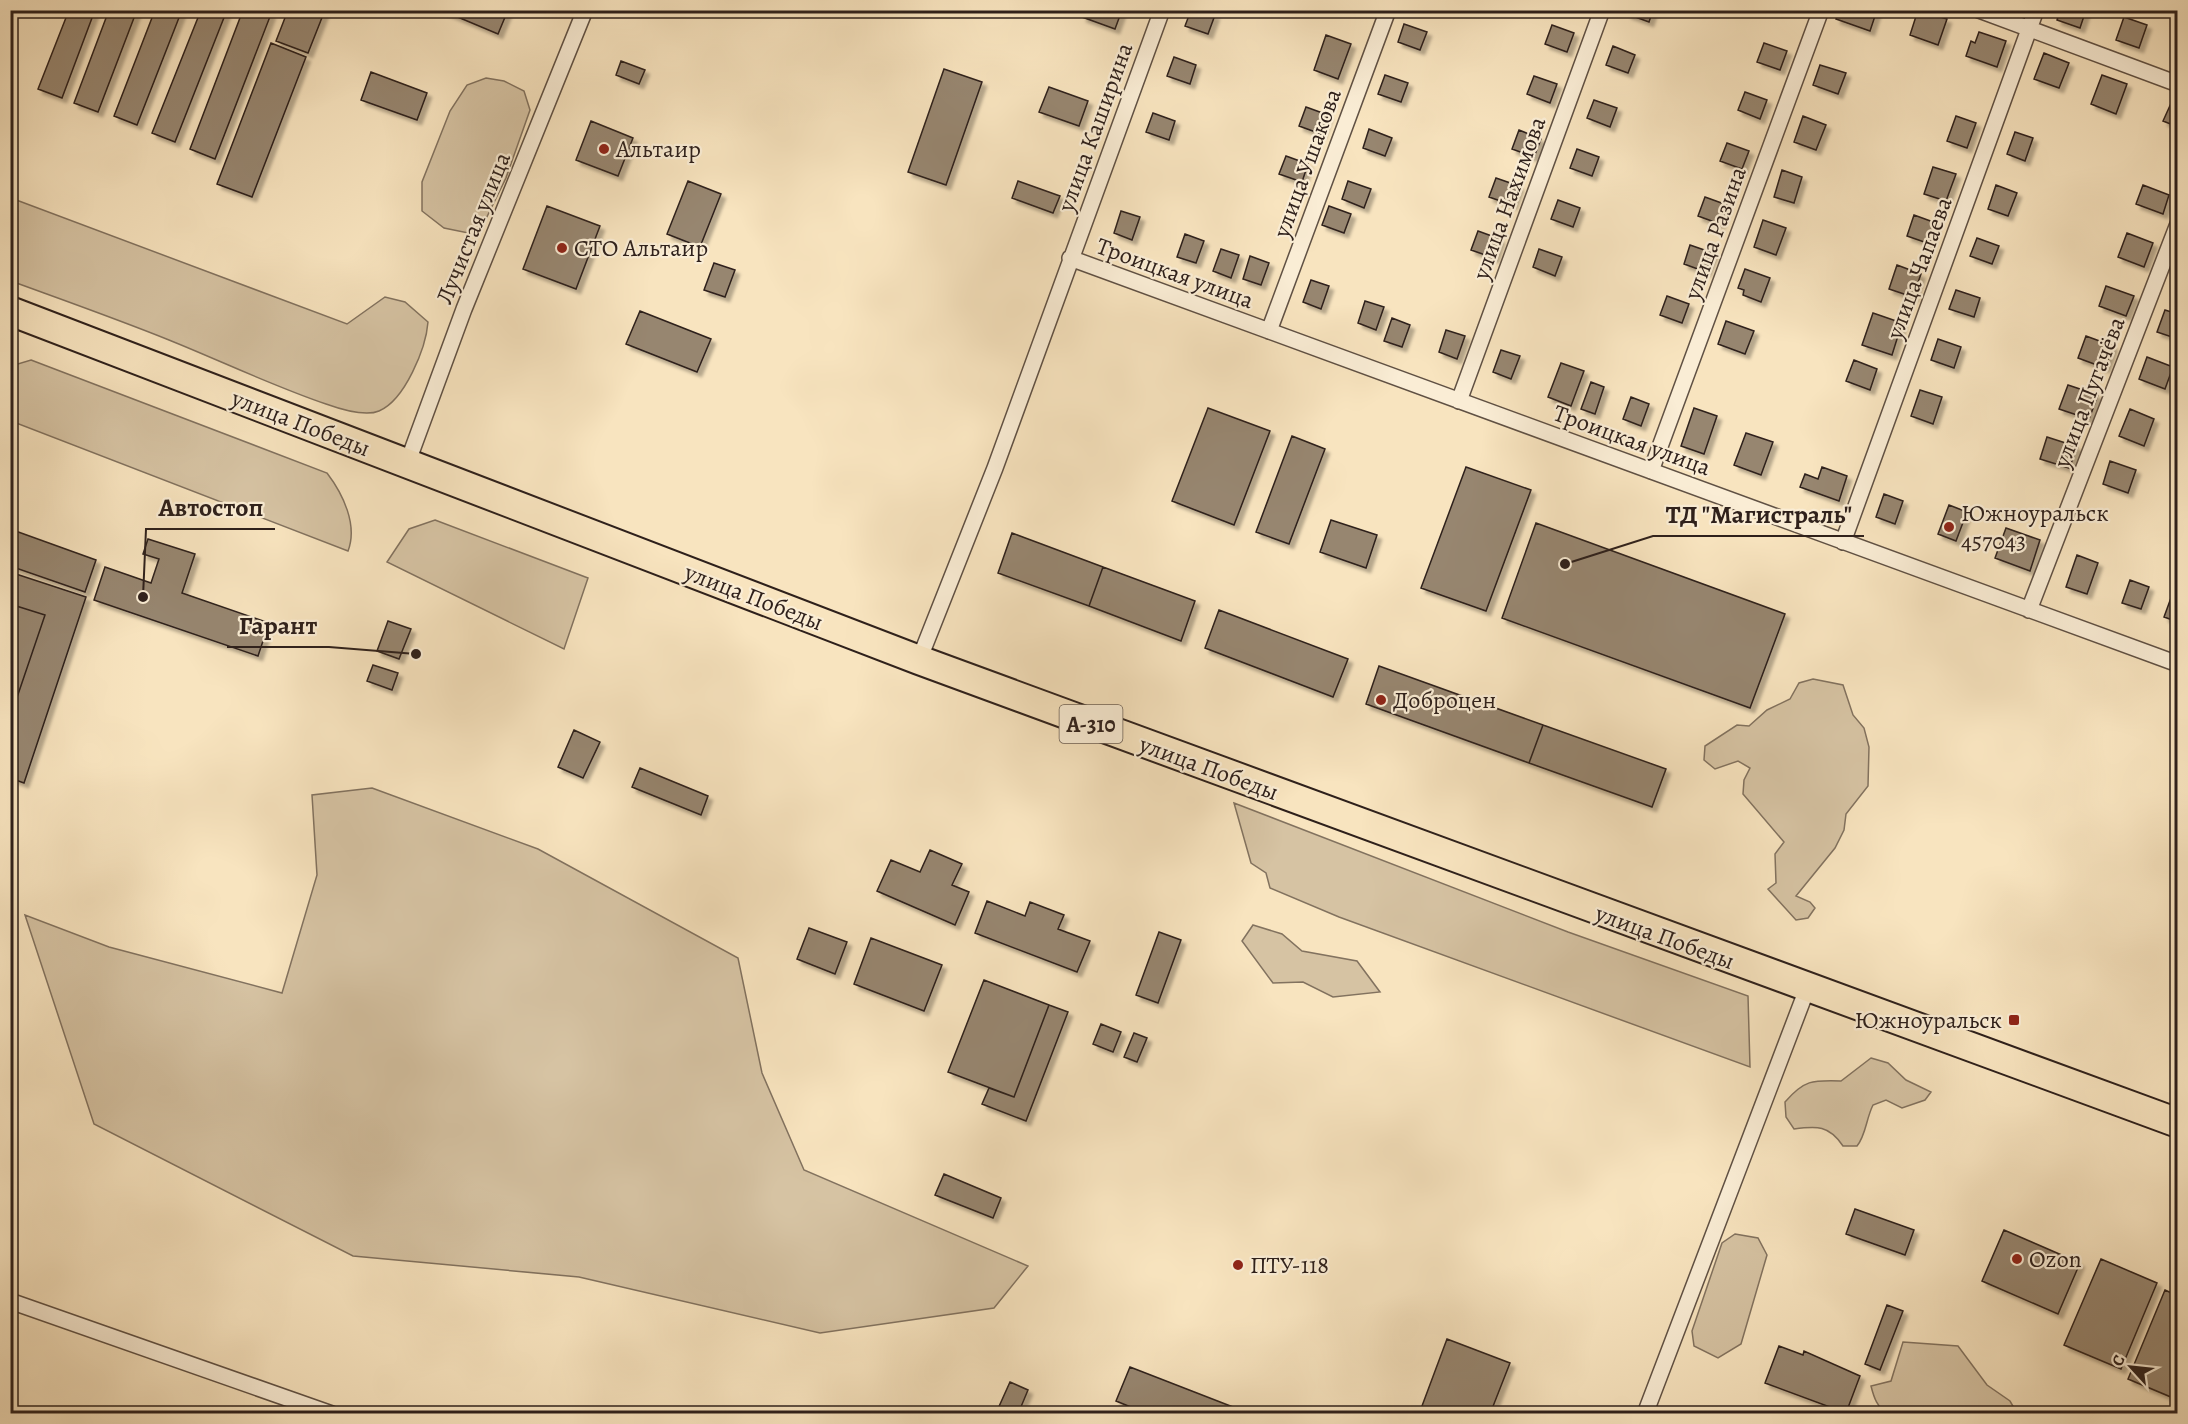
<svg xmlns="http://www.w3.org/2000/svg" width="2188" height="1424" font-family="Alegreya,serif">
	<style>
		.green { fill: #d6c3a3; stroke: #82725f; stroke-width: 1.5 }
		.building { fill: #978670; stroke: #2e201b; stroke-width: 1.5; filter: url(#shadow) }
		.lines { fill: none; stroke-linecap: round; stroke-linejoin: round }
		.street-casing { stroke: #605144; stroke-width: 18 }
		.highway-casing { stroke: #2e201b; stroke-width: 32 }
		.street { stroke: #faedd5; stroke-width: 15 }
		.highway { stroke: #f8e4bf; stroke-width: 28 }
		.poi-dot { fill: #8f2418; stroke: #faedd5; stroke-width: 2 }
		.labels { text-anchor: middle; stroke-width: 4.5; stroke-linejoin: round; paint-order: stroke }
		.shield { fill: #faedd5; stroke: #6b5e53; stroke-width: 1.5 }
		.shield-label { font-size: 22px; font-weight: bold; fill: #2e201b }
		.street-label { font-size: 24px; fill: #2e201b; stroke: #faedd5 }
		.poi-label { font-size: 24px; fill: #2e201b; stroke: #faedd5; text-anchor: start }
		.leader { fill: none; stroke: #2e201b; stroke-width: 2 }
		.callout-dot { fill: #2e201b; stroke: #faedd5; stroke-width: 2 }
		.callout-label { font-size: 26px; text-anchor: middle; font-weight: bold; fill: #2e201b; stroke: #faedd5; stroke-width: 4.5; stroke-linejoin: round; paint-order: stroke }
	</style>
	<defs>
		<filter id="shadow"><feDropShadow dx="4.5" dy="4.5" stdDeviation="1.5" flood-color="#0004"/></filter>
	</defs>
	<rect width="100%" height="100%" fill="#f8e4bf"/>
	<filter id="stains"><feTurbulence type="fractalNoise" baseFrequency=".00333" numOctaves="4"/><feColorMatrix values="0 0 0 0 .2 0 0 0 0 .09 0 0 0 0 .02 0 0 0 .5 -.17"/></filter>
	<radialGradient id="worn" r=".72"><stop offset=".6" stop-color="#630" stop-opacity="0"/><stop offset="1" stop-color="#630" stop-opacity=".3"/></radialGradient>
	<path class="green" d="M486 78 504 81 524 91 530 110 506 178 478 235 444 228 422 211V182L450 111 467 85Z
		M11 198 347 324 385 297 405 302 428 322C426 348 405 400 379 411 365 417 340 409 326 404 273 386 221 361 169 340 117 319 63 300 11 281Z
		M31 360 327 473C343 494 358 525 348 551L11 421V366Z
		M435 520 588 578 564 649 387 562 409 529Z
		M1813 679 1843 685 1853 715 1864 728 1869 747 1868 786 1846 814 1844 830 1835 848 1796 896 1810 902 1815 908 1808 918 1796 920 1768 889 1776 883 1775 854 1784 842 1743 794 1744 780 1750 768 1738 761 1715 769 1704 760 1705 746 1737 725 1749 726 1767 710 1790 699 1799 683Z
		M372 788 538 849 738 958 762 1073 804 1170 1028 1266 994 1308 820 1333 579 1277 353 1256 94 1124 25 915 109 947 282 993 317 875 312 795Z
		M1234 803 1568 932 1748 996 1750 1067 1339 917 1270 888 1266 873 1251 863Z
		M1253 925 1282 934 1302 951 1357 961 1380 992 1333 997 1303 982 1273 983 1242 941Z
		M1871 1058 1888 1063 1906 1080 1931 1092 1925 1100 1902 1108 1886 1100 1873 1105C1866 1119 1866 1135 1857 1146H1843C1829 1125 1817 1126 1794 1129L1786 1117 1785 1102C1804 1080 1812 1080 1841 1081Z
		M1735 1234 1758 1238 1767 1255 1741 1344 1718 1358 1694 1346 1692 1331 1722 1243Z
		M1903 1342 1958 1346 1987 1385 2010 1401 2017 1413 1888 1414C1877 1407 1874 1398 1871 1386L1891 1381Z"/>
	<path class="building" d="M69 10H95L62 98 38 89Z
		M109 10H137L98 112 74 103Z
		M155 10H182L137 125 114 116Z
		M201 10H227L175 142 152 133Z
		M243 10H261L271 14 215 159 190 149Z
		M288 10H325L308 53 276 41Z
		M441 10H508L498 34Z
		M1085 10H1122L1115 29 1082 17Z
		M1191 10 1215 15 1208 34 1185 26Z
		M1628 10H1653L1649 22 1627 14Z
		M1839 10H1877L1870 31 1836 19Z
		M1918 10 1947 19 1938 45 1910 35Z
		M2060 10H2086L2080 28 2057 20Z
		M2124 17 2147 25 2139 48 2116 40Z
		M1404 24 1427 32 1420 50 1398 42Z
		M1552 25 1574 33 1567 52 1545 44Z
		M1979 32 2006 41 1997 67 1966 56 1971 41 1975 43Z
		M1326 35 1351 44 1338 79 1314 70Z
		M271 43 306 57 252 197 217 184Z
		M1764 43 1787 51 1780 70 1757 62Z
		M1613 46 1635 55 1628 73 1606 65Z
		M2044 53 2069 63 2059 88 2034 79Z
		M1174 57 1196 65 1190 84 1167 76Z
		M621 61 645 70 639 84 616 75Z
		M1820 65 1846 73 1838 94 1813 85Z
		M944 69 982 82 946 185 908 172Z
		M371 72 427 93 417 120 361 100Z
		M1385 75 1408 83 1401 102 1378 94Z
		M2102 75 2127 84 2116 114 2091 104Z
		M1534 76 1557 84 1550 103 1527 94Z
		M1049 87 1088 101 1079 126 1039 112Z
		M1745 92 1767 100 1760 119 1738 110Z
		M2173 99 2178 101V127L2163 121Z
		M1594 100 1617 108 1610 127 1587 118Z
		M1306 107 1328 115 1321 134 1299 126Z
		M1153 113 1175 121 1169 140 1146 132Z
		M1803 116 1826 125 1816 150 1794 142Z
		M1956 116 1976 123 1967 148 1947 141Z
		M591 121 633 138 618 176 576 160Z
		M1369 129 1392 138 1385 156 1363 148Z
		M1519 130 1541 139 1534 157 1512 149Z
		M2015 132 2033 138 2025 161 2007 154Z
		M1727 143 1749 151 1742 169 1720 161Z
		M1577 149 1599 157 1592 176 1570 168Z
		M1286 156 1308 164 1302 182 1279 174Z
		M1933 167 1956 174 1946 201 1924 194Z
		M1782 170 1802 177 1794 203 1774 197Z
		M1496 178 1519 186 1512 205 1489 197Z
		M688 181 721 194 700 247 667 234Z
		M1018 181 1060 196 1053 213 1012 198Z
		M1348 181 1371 189 1364 208 1342 199Z
		M1996 185 2017 193 2008 216 1988 209Z
		M2143 185 2169 195 2163 214 2136 204Z
		M1705 197 1727 205 1720 224 1698 216Z
		M1558 200 1580 208 1573 227 1551 219Z
		M547 206 600 226 576 289 523 269Z
		M1329 206 1351 214 1344 233 1322 225Z
		M1121 211 1140 217 1132 240 1114 233Z
		M1914 215 1936 223 1930 244 1907 236Z
		M1763 220 1786 228 1776 255 1754 247Z
		M1478 231 1500 239 1494 258 1471 250Z
		M2127 233 2153 243 2144 267 2118 257Z
		M1185 234 1204 241 1196 263 1177 257Z
		M1977 238 1999 246 1992 264 1970 256Z
		M1690 245 1713 253 1706 272 1684 264Z
		M1221 249 1239 255 1231 278 1213 271Z
		M1539 249 1562 257 1555 276 1533 267Z
		M1250 256 1269 263 1261 285 1243 279Z
		M714 263 735 270 725 297 704 290Z
		M1897 265 1921 274 1913 297 1889 289Z
		M1745 269 1770 278 1761 302 1743 295 1744 290 1738 288Z
		M2178 274V292L2172 290Z
		M1311 280 1329 286 1321 309 1303 302Z
		M2106 286 2134 296 2126 316 2099 306Z
		M1956 290 1980 298 1974 317 1949 309Z
		M1667 296 1689 304 1682 323 1660 315Z
		M1365 301 1384 307 1376 330 1358 323Z
		M2165 310 2178 314V339L2157 332Z
		M640 311 711 339 697 372 626 344Z
		M1873 313 1902 323 1892 355 1862 345Z
		M1392 318 1410 325 1402 347 1384 341Z
		M1726 321 1754 331 1745 354 1718 344Z
		M1446 330 1465 336 1457 359 1439 352Z
		M2086 336 2113 346 2105 368 2078 358Z
		M1938 339 1961 347 1954 368 1931 360Z
		M1501 350 1520 356 1511 379 1493 372Z
		M2147 357 2173 367 2165 389 2139 379Z
		M1854 360 1877 369 1870 390 1846 381Z
		M1561 363 1584 371 1571 406 1548 397Z
		M1591 382 1604 387 1595 414 1581 409Z
		M2068 385 2098 395 2089 419 2059 409Z
		M1920 390 1942 397 1933 424 1911 416Z
		M1631 397 1649 404 1641 426 1623 419Z
		M1208 408 1270 431 1234 525 1172 501Z
		M1694 408 1717 416 1704 454 1681 446Z
		M2130 409 2154 419 2144 446 2119 436Z
		M1746 433 1773 442 1761 475 1734 465Z
		M1292 436 1325 449 1289 544 1256 532Z
		M2047 437 2078 447 2069 468 2040 459Z
		M2110 461 2136 470 2128 493 2103 484Z
		M1466 467 1531 490 1486 611 1421 588Z
		M1822 467 1847 476 1839 501 1800 487 1805 474 1818 479Z
		M1884 494 1903 501 1895 524 1876 517Z
		M1949 505 1967 512 1956 541 1938 534Z
		M1331 520 1377 535 1366 568 1320 552Z
		M1536 523 1785 614 1750 708 1502 618Z
		M2006 528 2040 540 2030 571 1995 558Z
		M10 529 96 560 85 592 10 566Z
		M1012 533 1103 567 1089 606 998 573Z
		M148 539 195 554 182 593 269 623 258 656 94 600 105 567 151 583 159 559 143 554Z
		M2077 555 2098 563 2087 594 2066 587Z
		M1103 567 1195 601 1181 641 1089 606Z
		M10 572 86 597 24 783 10 778V718L45 615 10 604Z
		M2130 580 2149 587 2141 609 2122 603Z
		M2172 595 2178 596V622L2164 617Z
		M10 604 45 615 10 718Z
		M1219 610 1348 659 1333 697 1205 648Z
		M388 621 411 629 399 659 377 651Z
		M373 665 398 673 392 690 367 681Z
		M1379 666 1543 725 1529 763 1366 704Z
		M1543 725 1666 769 1652 807 1529 763Z
		M574 730 600 742 583 778 558 767Z
		M640 768 708 796 701 815 632 787Z
		M930 850 962 864 952 885 969 892 955 925 877 891 891 860 920 872Z
		M987 901 1025 916 1030 902 1064 915 1058 929 1090 941 1077 972 975 933Z
		M809 928 847 942 835 974 797 959Z
		M1159 932 1181 940 1158 1003 1136 995Z
		M871 938 942 965 924 1011 854 984Z
		M984 980 1049 1005 1014 1097 948 1072Z
		M1049 1005 1068 1012 1026 1121 982 1104 989 1088 1014 1097Z
		M1101 1024 1121 1032 1113 1052 1093 1044Z
		M1134 1033 1147 1038 1137 1062 1124 1057Z
		M944 1174 1001 1198 993 1218 935 1195Z
		M1855 1209 1914 1230 1905 1255 1846 1234Z
		M2004 1230 2080 1263 2058 1314 1982 1281Z
		M2101 1259 2157 1283 2121 1369 2064 1345Z
		M2165 1290 2178 1296V1400L2128 1379Z
		M1887 1305 1903 1311 1880 1370 1865 1364Z
		M1447 1339 1510 1363 1490 1414H1419Z
		M1779 1346 1803 1355 1804 1351 1860 1376 1846 1413 1765 1383Z
		M1130 1367 1251 1414H1148L1116 1401Z
		M1010 1382 1028 1390 1018 1414H1003L997 1411Z"/>
	<g class="lines">
		<g class="street-casing">
			<path id="street" d="M1979 10 2178 84
				M1070 258 2178 664
				M1269 331 1388 10
				M1459 401 1602 10
				M407 464 464 309 585 10
				M1651 471 1821 10
				M1843 542 2036 10
				M2029 610 2178 224
				M919 660 995 468 1162 10
				M10 1301 332 1414
				M1645 1414 1807 989"/>
		</g>
		<g class="highway-casing">
			<path id="highway" d="M10 311 919 660 2178 1123"/>
		</g>
		<use href="#street" class="street"/>
		<use href="#highway" class="highway"/>
	</g>
	<g class="poi-dot">
		<circle cx="604" cy="149" r="6"/>
		<circle cx="562" cy="248" r="6"/>
		<circle cx="1949" cy="527" r="6"/>
		<circle cx="1381" cy="700" r="6"/>
		<rect x="2008" y="1014" width="12" height="12" rx="3"/>
		<circle cx="2017" cy="1259" r="6"/>
		<circle cx="1238" cy="1265" r="6"/>
	</g>
	<g class="labels">
		<rect class="shield" x="1059.5" y="705" width="63" height="38" rx="4.5"/>
		<g class="shield-label">
			<text x="1091" y="732">А-310</text>
		</g>
		<g class="street-label">
			<text transform="translate(1095 127) rotate(-70)" y="8">улица Каширина</text>
			<text transform="translate(1307 163) rotate(-70)" y="8">улица Ушакова</text>
			<text transform="translate(1509 198) rotate(-70)" y="8">улица Нахимова</text>
			<text transform="translate(473 228) rotate(-68)" y="8">Лучистая улица</text>
			<text transform="translate(1715 233) rotate(-70)" y="8">улица Разина</text>
			<text transform="translate(1919 268) rotate(-70)" y="8">улица Чапаева</text>
			<text transform="translate(1175 273) rotate(20)" y="8">Троицкая улица</text>
			<text transform="translate(2089 392) rotate(-69)" y="8">улица Пугачёва</text>
			<text transform="translate(301 423) rotate(21)" y="8">улица Победы</text>
			<text transform="translate(1632 440) rotate(20)" y="8">Троицкая улица</text>
			<text transform="translate(754 597) rotate(21)" y="8">улица Победы</text>
			<text transform="translate(1209 768) rotate(20)" y="8">улица Победы</text>
			<text transform="translate(1665 937) rotate(20)" y="8">улица Победы</text>
		</g>
		<g class="poi-label">
			<text x="616" y="157">Альтаир</text>
			<text x="574" y="256">СТО Альтаир</text>
			<text x="1961" y="521">Южноуральск<tspan x="1961" dy="28">457043</tspan></text>
			<text x="1393" y="708">Доброцен</text>
			<text x="2002" y="1028" text-anchor="end">Южноуральск</text>
			<text x="2029" y="1267">Ozon</text>
			<text x="1250" y="1273">ПТУ-118</text>
		</g>
	</g>
	<path class="leader" d="M143 597L146 529H275M1565 564L1653 536H1864M416 654L329 647H227"/>
	<g class="callout-dot">
		<circle cx="143" cy="597" r="6"/>
		<circle cx="1565" cy="564" r="6"/>
		<circle cx="416" cy="654" r="6"/>
	</g>
	<g class="callout-label">
		<text x="211" y="516">Автостоп</text>
		<text x="1759" y="523">ТД "Магистраль"</text>
		<text x="278" y="634">Гарант</text>
	</g>
	<rect width="2188" height="1424" fill="none" stroke="#f8e4bf" stroke-width="36"/>
	<rect x="12" y="12" width="2164" height="1400" fill="none" stroke="#2e201b" stroke-width="3"/>
	<rect x="18" y="18" width="2152" height="1388" fill="none" stroke="#2e201b" stroke-width="1.5"/>
	<g transform="translate(2131 1367) rotate(297)" stroke="#faedd5" stroke-width="4.5" paint-order="stroke">
	<path d="M0-4.5L10 22L0 15L-10 22Z" fill="#2e201b"/>
	<text y="-9" font-size="16" font-weight="bold" text-anchor="middle" fill="#2e201b">С</text>
	</g>
	<rect width="100%" height="100%" filter="url(#stains)"/>
	<rect width="100%" height="100%" fill="url(#worn)"/>
</svg>
